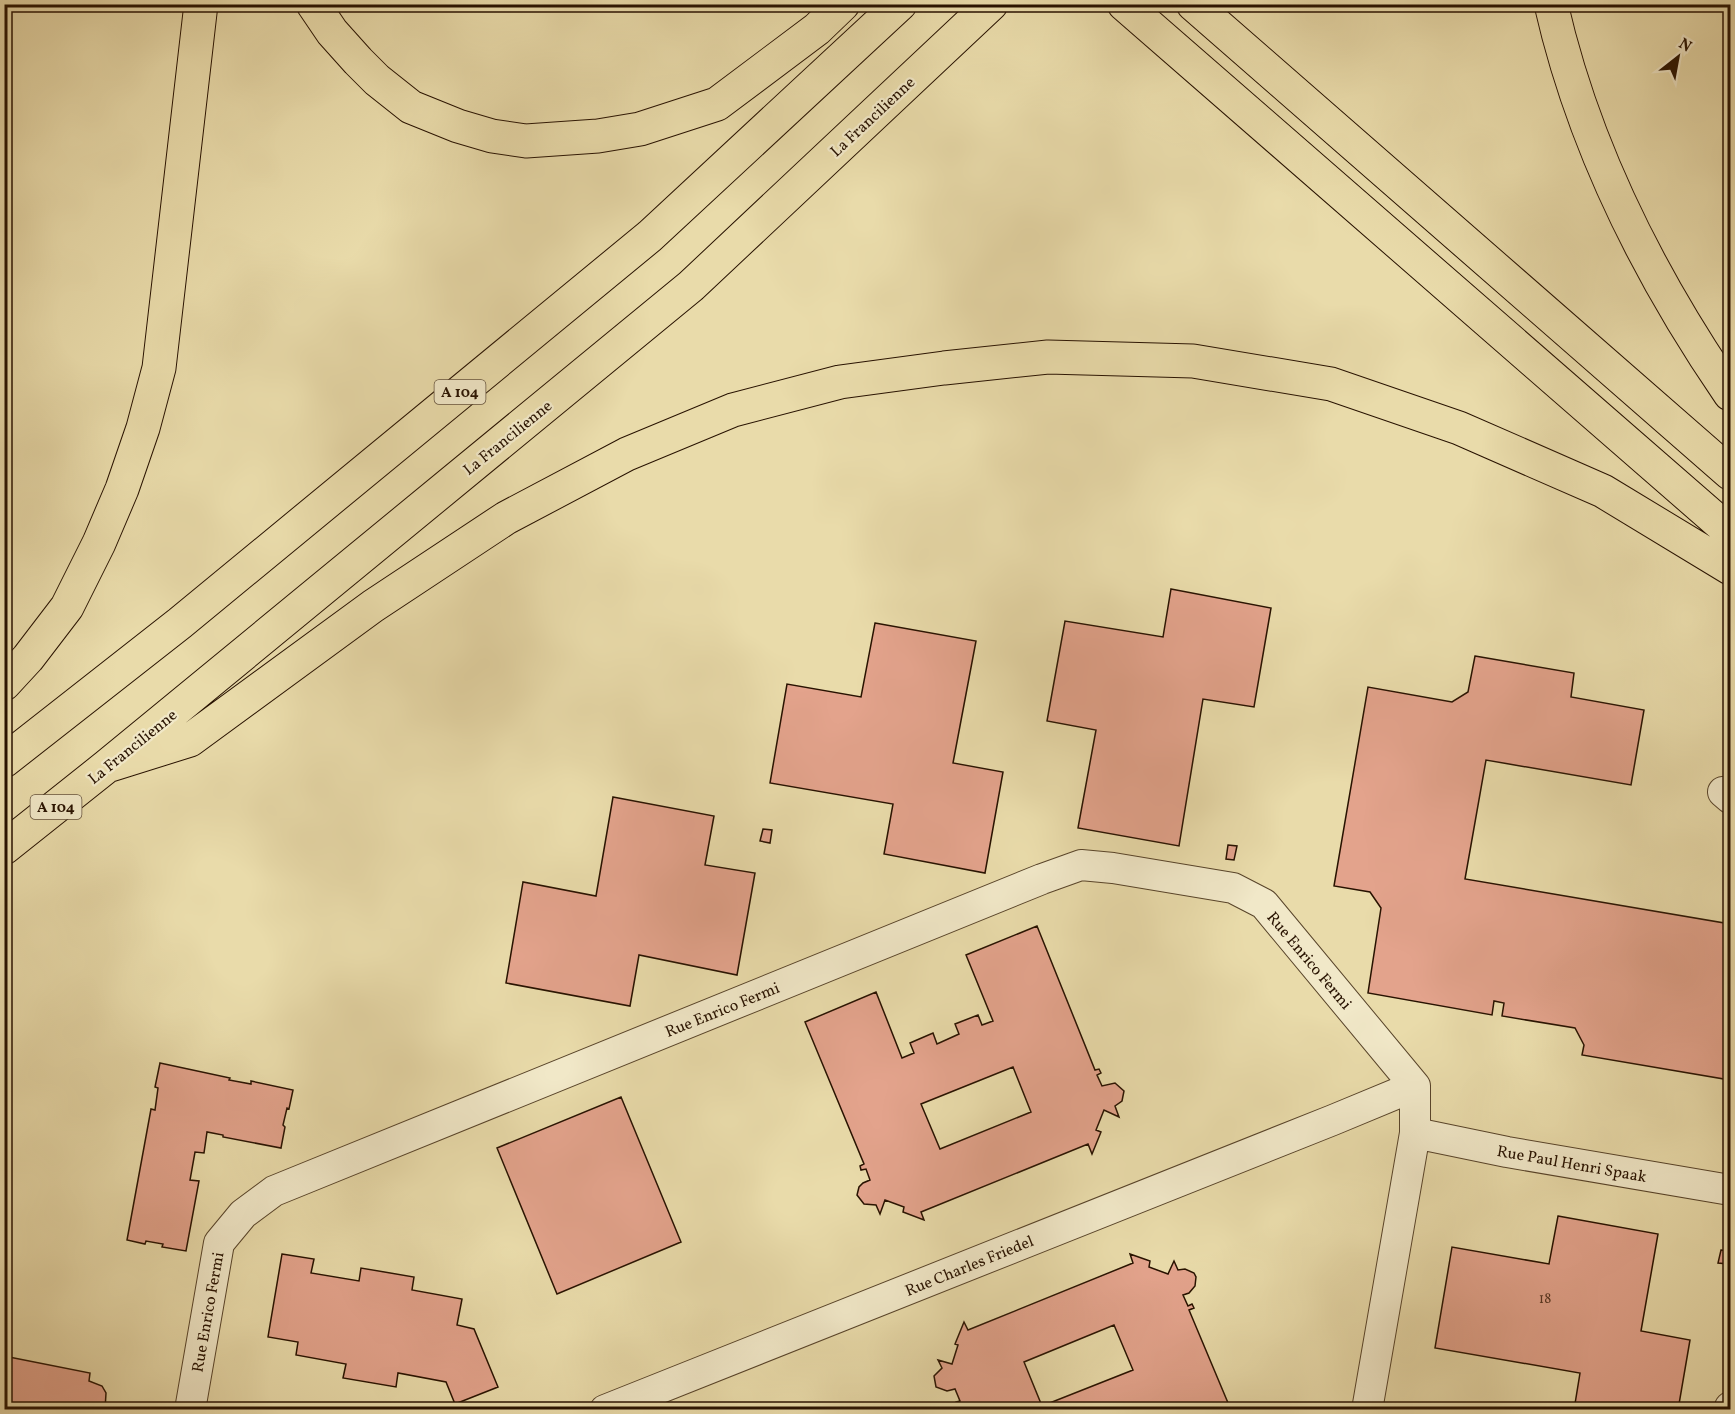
<svg xmlns="http://www.w3.org/2000/svg" width="1735" height="1414" font-family="Vollkorn,serif">
	<style>
		.building { fill: #e3a38c; stroke: #281200; stroke-width: 1.5; fill-rule: evenodd }
		.lines { fill: none; stroke-linecap: round; stroke-linejoin: round }
		.minor-casing { stroke: #58442a; stroke-width: 32 }
		.highway-casing { stroke: #281200; stroke-width: 35 }
		.minor { stroke: #f1e8c8; stroke-width: 30 }
		.highway { stroke: #e9dbaa; stroke-width: 33 }
		.labels { text-anchor: middle; stroke-width: 4.5; stroke-linejoin: round; paint-order: stroke }
		.number-label { font-size: 14px; fill: #573623 }
		.shield { fill: #f1e8c8; stroke: #64523c; stroke-width: 1.5 }
		.shield-label { font-size: 15px; font-weight: bold; fill: #281200 }
		.street-label { font-size: 16px; fill: #281200; stroke: #f1e8c8 }
	</style>
	<rect width="100%" height="100%" fill="#e9dbaa"/>
	<filter id="stains"><feTurbulence type="fractalNoise" baseFrequency=".00333" numOctaves="4"/><feColorMatrix values="0 0 0 0 .2 0 0 0 0 .09 0 0 0 0 .02 0 0 0 .5 -.17"/></filter>
	<radialGradient id="worn" r=".72"><stop offset=".6" stop-color="#630" stop-opacity="0"/><stop offset="1" stop-color="#630" stop-opacity=".3"/></radialGradient>
	<path class="building" d="M1171 589 1271 608 1254 707 1203 699 1179 846 1078 828 1096 730 1047 721 1065 621 1163 637Z
		M875 623 976 641 953 763 1003 772 985 873 884 854 893 804 770 783 787 684 861 697Z
		M1475 656 1574 673 1571 697 1644 710 1631 785 1486 760 1465 879 1730 924V1080L1582 1055 1584 1045 1575 1028 1502 1016 1504 1003 1494 1001 1492 1015 1368 993 1381 908 1370 892 1334 886 1368 687 1452 702 1468 692Z
		M613 797 714 816 705 865 755 873 737 975 639 955 630 1006 506 983 523 882 596 896Z
		M763 829 772 830 770 843 760 841Z
		M1228 845 1237 846 1234 860 1226 859Z
		M1037 926 1095 1070 1099 1069 1101 1073 1097 1075 1102 1086 1115 1083 1124 1091 1122 1101 1115 1106 1119 1117 1104 1110 1096 1130 1101 1132 1092 1154 1088 1144 921 1212 924 1220 903 1212 904 1207 885 1200 880 1214 876 1205 864 1204 857 1195 859 1187 863 1183 870 1180 866 1169 861 1170 860 1166 864 1164 805 1022 876 992 902 1058 914 1053 910 1043 933 1033 937 1044 959 1034 955 1024 978 1015 982 1025 993 1021 966 955ZM1013 1067 1031 1112 940 1149 921 1104Z
		M160 1063 230 1078 229 1080 251 1084V1081L293 1090 289 1109 287 1108 283 1125 285 1127 281 1148 223 1137V1135L207 1132 204 1153 195 1152 190 1180 199 1181 186 1251 162 1247 163 1244 146 1241 145 1244 127 1240 151 1109 155 1110 158 1088 155 1087Z
		M621 1097 681 1242 557 1294 497 1148Z
		M1558 1216 1658 1234 1641 1331 1690 1340 1678 1410H1574L1580 1373 1435 1348 1452 1247 1549 1264Z
		M1721 1250 1730 1251 1728 1264 1718 1263Z
		M282 1254 314 1259 311 1273 359 1281 361 1268 414 1277 412 1290 462 1299 457 1325 474 1329 498 1387 455 1404 446 1382 398 1373 396 1387 343 1378 346 1364 296 1355 298 1342 268 1337Z
		M1130 1254 1150 1261 1149 1267 1168 1274 1174 1261 1178 1270 1185 1269 1194 1273 1196 1277 1195 1286 1189 1293 1183 1295 1188 1306 1192 1304 1194 1308 1189 1310 1231 1410H964L962 1405 957 1407 956 1402 960 1401 955 1389 947 1391 936 1387 934 1376 942 1368 938 1360 952 1364 958 1345 955 1344 964 1322 968 1330 1133 1263ZM1114 1325 1133 1370 1042 1406 1024 1362Z
		M4 1356 90 1373 89 1381 102 1386 106 1393 105 1410H4Z"/>
	<g class="lines">
		<g class="minor-casing">
			<path id="minor" d="M1723 792 1730 798
				M1415 1133 1507 1152 1730 1190
				M190 1410 219 1243 243 1214 274 1191 1042 879 1081 865 1113 868 1233 888 1264 904 1415 1086V1133L1367 1410
				M605 1410 1333 1120 1415 1086
				M1730 1410V1407"/>
		</g>
		<g class="highway-casing">
			<path id="highway" d="M313 4 332 32 358 61 377 80 411 107 458 126 492 136 526 141 598 136 640 129 717 104 817 29 843 4
				M1124 4 1730 532
				M1193 4 1730 473
				M1551 4C1583 145 1649 276 1730 394
				M4 684 28 658 67 607 99 543 122 489 143 428 159 368 201 4
				M4 761 180 623 650 236 900 4
				M107 766 190 740 373 606 506 518 627 454 733 410 840 382 944 368 1048 357 1193 361 1331 384 1459 428 1603 491 1730 568
				M4 848 107 766 691 286 991 4"/>
		</g>
		<use href="#minor" class="minor"/>
		<use href="#highway" class="highway"/>
	</g>
	<g class="labels">
		<g class="number-label">
			<text x="1545" y="1303">18</text>
		</g>
		<g class="shield">
			<rect x="434.5" y="380" width="51" height="24" rx="4.5"/>
			<rect x="30.5" y="795" width="51" height="24" rx="4.5"/>
		</g>
		<g class="shield-label">
			<text x="460" y="397">A 104</text>
			<text x="56" y="812">A 104</text>
		</g>
		<g class="street-label">
			<text transform="translate(872 116) rotate(-43)" y="6">La Francilienne</text>
			<text transform="translate(507 437) rotate(-39)" y="6">La Francilienne</text>
			<text transform="translate(132 746) rotate(-39)" y="6">La Francilienne</text>
			<text transform="translate(1310 960) rotate(50)" y="6">Rue Enrico Fermi</text>
			<text transform="translate(722 1009) rotate(-22)" y="6">Rue Enrico Fermi</text>
			<text transform="translate(1572 1163) rotate(10)" y="6">Rue Paul Henri Spaak</text>
			<text transform="translate(969 1265) rotate(-22)" y="6">Rue Charles Friedel</text>
			<text transform="translate(207 1312) rotate(-80)" y="6">Rue Enrico Fermi</text>
		</g>
	</g>
	<rect width="1735" height="1414" fill="none" stroke="#e9dbaa" stroke-width="24"/>
	<rect x="6" y="6" width="1723" height="1402" fill="none" stroke="#281200" stroke-width="3"/>
	<rect x="12" y="12" width="1711" height="1390" fill="none" stroke="#281200" stroke-width="1.5"/>
	<g transform="translate(1678 57) rotate(31)" stroke="#f1e8c8" stroke-width="4.5" paint-order="stroke">
	<path d="M0-4.5L10 22L0 15L-10 22Z" fill="#281200"/>
	<text y="-9" font-size="16" font-weight="bold" text-anchor="middle" fill="#281200">N</text>
	</g>
	<rect width="100%" height="100%" filter="url(#stains)"/>
	<rect width="100%" height="100%" fill="url(#worn)"/>
</svg>
